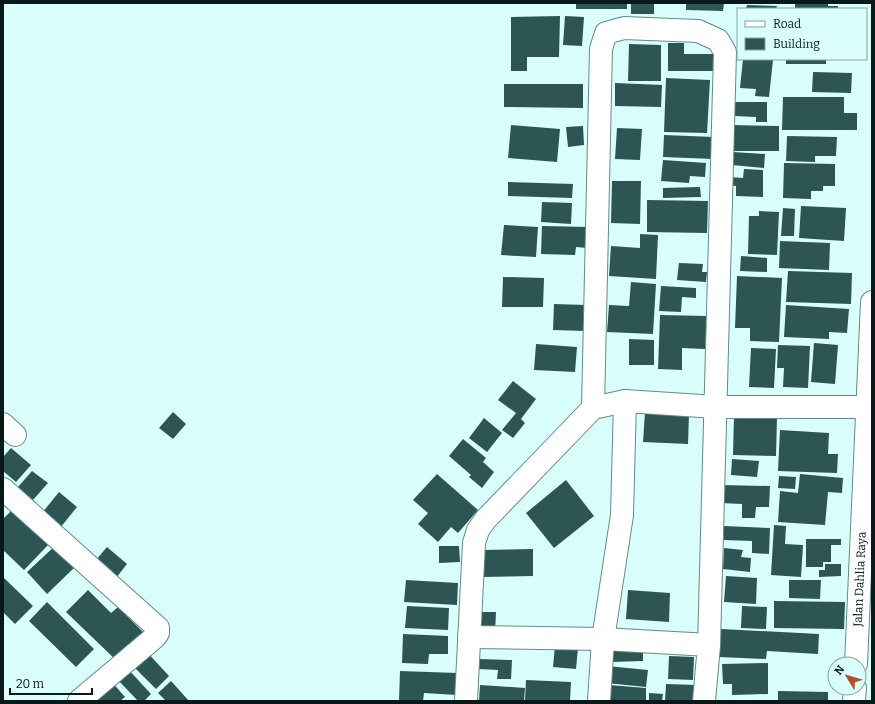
<svg xmlns="http://www.w3.org/2000/svg" width="875" height="704" font-family="Bitter,serif">
	<style>
		.building { fill: #2c5553 }
		.lines { fill: none; stroke-linecap: round; stroke-linejoin: round }
		.street-casing { stroke: #618b88; stroke-width: 24 }
		.street { stroke: #fff; stroke-width: 22 }
		.labels { text-anchor: middle; stroke-width: 4; stroke-linejoin: round; paint-order: stroke }
		.street-label { font-size: 12px; fill: #081918; stroke: #dafefc }
	</style>
	<rect width="100%" height="100%" fill="#dafefc"/>
	<path class="building" d="M576 3H627V9H576Z
		M631 3H654V14H631Z
		M686 3H724L723 11 686 10Z
		M795 3H828V6H838V9H795Z
		M747 5 777 6 776 9H746Z
		M560 16 559 57H527V71H511V17Z
		M565 16 584 17 582 46 563 45Z
		M668 43H684V54H714L713 71H668Z
		M629 44 661 45V81H628Z
		M743 59 773 60 769 97 755 96 756 89 740 88Z
		M786 59H826V64H786Z
		M813 72 852 73 851 93 812 92Z
		M666 78 710 80 707 133 664 132Z
		M615 83 662 85 661 107 615 106Z
		M504 84H583V108L504 107Z
		M783 97H844V113H857V130H782Z
		M735 102H767V122H756V117L734 116Z
		M511 125 560 129 557 162 508 158Z
		M731 125 779 126V151H731Z
		M583 126 584 145 568 147 566 127Z
		M617 128 642 129 640 160 615 159Z
		M664 135 714 137 713 159 663 157Z
		M787 136 837 137 836 156H815V162L786 161Z
		M733 152 765 154 764 168 732 165Z
		M663 160 706 163 705 177 690 176 689 183 661 181Z
		M784 163 835 164V186H823V191H811V199L783 198Z
		M744 169 763 170V197L736 196V186L729 185 730 177 743 178Z
		M612 181H641L640 224 611 223Z
		M508 182 573 184 572 198 508 196Z
		M700 187 701 197 663 198V188Z
		M647 200 708 201 707 233 647 232Z
		M542 202 572 203 571 224 541 222Z
		M801 206 846 208 844 241 799 238Z
		M783 208 795 209 794 236H781Z
		M759 211 779 212 777 255 748 254 749 216H759Z
		M504 225 538 227 536 257 501 255Z
		M542 226 589 227 588 248 576 247 575 255 541 254Z
		M640 234 658 235 656 279 609 276 611 246 640 248Z
		M780 241 830 243 829 270 779 268Z
		M741 256 767 258V272L740 271Z
		M679 263 703 264 702 272H707L706 282 677 280Z
		M788 271 852 273 851 304 786 302Z
		M737 276 782 278 779 342 750 341V328H735Z
		M503 277 544 278 543 307H502Z
		M631 282 656 284 653 334 607 332 609 305 629 306Z
		M661 286 696 288V298L682 297 681 312 659 311Z
		M554 304 586 305 585 331 553 330Z
		M786 305 849 309 847 333 829 332V339L784 337Z
		M660 315 707 316 705 349 682 348V370L658 369Z
		M629 339 654 340V365H629Z
		M814 343 838 345 835 384 811 382Z
		M536 344 577 347 575 372 534 370Z
		M778 345 810 346 808 388 783 387 784 368H777Z
		M751 348 776 349 774 388 749 387Z
		M513 381 536 399 521 419 525 423 513 438 502 430 516 413 498 400Z
		M173 412 186 424 173 439 159 428Z
		M645 412 689 414 688 444 643 442Z
		M734 416 777 417 776 456 733 455Z
		M484 418 502 433 487 452 469 438Z
		M780 430 829 433 828 454H838L837 473 778 471Z
		M463 439 486 458 483 462 494 472 482 488 469 477 471 475 449 456Z
		M11 448 31 465 16 482 3 471V457Z
		M732 459 759 461 757 477 731 475Z
		M32 471 48 483 33 500 18 487Z
		M437 474 478 510 458 533 451 527 438 542 418 524 428 513 413 500Z
		M800 474 843 478 842 493 828 492 825 525 778 522 780 491 798 493Z
		M779 476 796 477 795 489 778 488Z
		M566 480 594 516 554 548 526 513Z
		M721 485 770 486 769 507H756L755 518H742V504L720 503Z
		M59 492 77 507 60 528 42 513Z
		M12 510 48 545 24 570 3 550V519Z
		M774 525 786 526 785 544 803 545 801 577 771 575Z
		M724 526 770 528 769 554 752 553V541L724 540Z
		M806 539H841V545H831V562H823V567H806Z
		M57 544 77 565 47 594 27 572Z
		M439 546H459L460 562 439 563Z
		M107 547 127 564 116 578 96 560Z
		M724 548 743 550 741 557 751 558 750 572 723 569Z
		M533 549V576L483 577V550Z
		M825 564H841V576L819 577V570H825Z
		M726 576 757 578 756 604 724 602Z
		M3 577 33 606 15 624 3 612Z
		M406 580 458 583 457 605 404 602Z
		M789 580H821L820 599 789 598Z
		M88 590 111 613 118 607 145 634 118 662 66 612Z
		M628 590 670 593 669 622 626 619Z
		M774 601 845 602 844 629 774 628Z
		M47 602 94 649 76 667 29 621Z
		M407 606 449 608 448 630 405 628Z
		M742 606 767 607 766 629 741 628Z
		M478 612H496L495 633 477 632Z
		M721 629 819 634 818 654 767 651 766 659 719 657Z
		M403 634 448 636V654H429L428 664 402 663Z
		M555 646 578 648 576 669 553 667Z
		M643 649V661L611 662 610 650Z
		M146 651 169 676 156 689 132 665Z
		M669 656 694 657 693 680 668 679Z
		M480 659 512 660 511 679H497L498 670 479 669Z
		M768 663V694L732 695V684H723L722 664Z
		M607 666 648 670 646 687 606 683Z
		M128 669 151 694 144 701H138L117 679Z
		M400 671 457 673V695L424 693 423 701H399Z
		M526 680 571 682 570 701H525Z
		M111 681 125 697 120 701H88Z
		M171 681 189 701H166L158 693Z
		M666 684 697 685V700L665 701Z
		M480 685 525 688 524 701H479Z
		M609 685 646 688V701H602Z
		M778 691 828 692V701H778Z
		M649 693 663 694 662 701H649Z"/>
	<g class="lines">
		<g class="street-casing">
			<g id="street">
				<path d="M593 408 601 49 606 33 624 28 698 31 718 40 725 52 709 645 704 701"/>
				<path d="M3 424 15 435"/>
				<path d="M3 489 158 628V633L155 637 79 701"/>
				<path d="M469 637 603 639 709 645"/>
				<path id="s1" d="M856 664 872 302"/>
				<path d="M466 701 474 543 478 530 486 519 593 408 625 401 716 407H867"/>
				<path d="M599 701 603 639 622 515 625 401"/>
				<path d="M854 701 855 688"/>
			</g>
		</g>
		<use href="#street" class="street"/>
	</g>
	<g class="labels">
		<g class="street-label">
			<text dy="4" stroke="none"><textPath href="#s1" startOffset="85">Jalan Dahlia Raya</textPath></text>
		</g>
	</g>
	<rect width="875" height="704" fill="none" stroke="#081918" stroke-width="8"/>
	<rect x="737" y="8" width="130" height="52" fill="#dafefc" stroke="#86a2a1"/>
	<rect x="745" y="21" width="20" height="6" fill="#ffffff" stroke="#86a2a1"/>
	<text x="773" y="28" font-size="12" fill="#081918">Road</text>
	<rect x="745" y="38" width="20" height="12" fill="#2c5553" stroke="#86a2a1"/>
	<text x="773" y="48" font-size="12" fill="#081918">Building</text>
	<g transform="translate(847 676) rotate(308)"><circle r="19" fill="#dafefc" stroke="#86a2a1"/>
	<path d="M0-3L7 15L0 10L-7 15Z" fill="#b55022"/>
	<text y="-6" font-size="11" font-weight="bold" text-anchor="middle" fill="#081918">N</text>
	</g>
	<path d="M10 688v6h82v-6" fill="none" stroke="#081918" stroke-width="2"/>
	<text x="16" y="688" font-size="12" fill="#081918" stroke="#dafefc" stroke-width="3" paint-order="stroke">20 m</text>
</svg>
